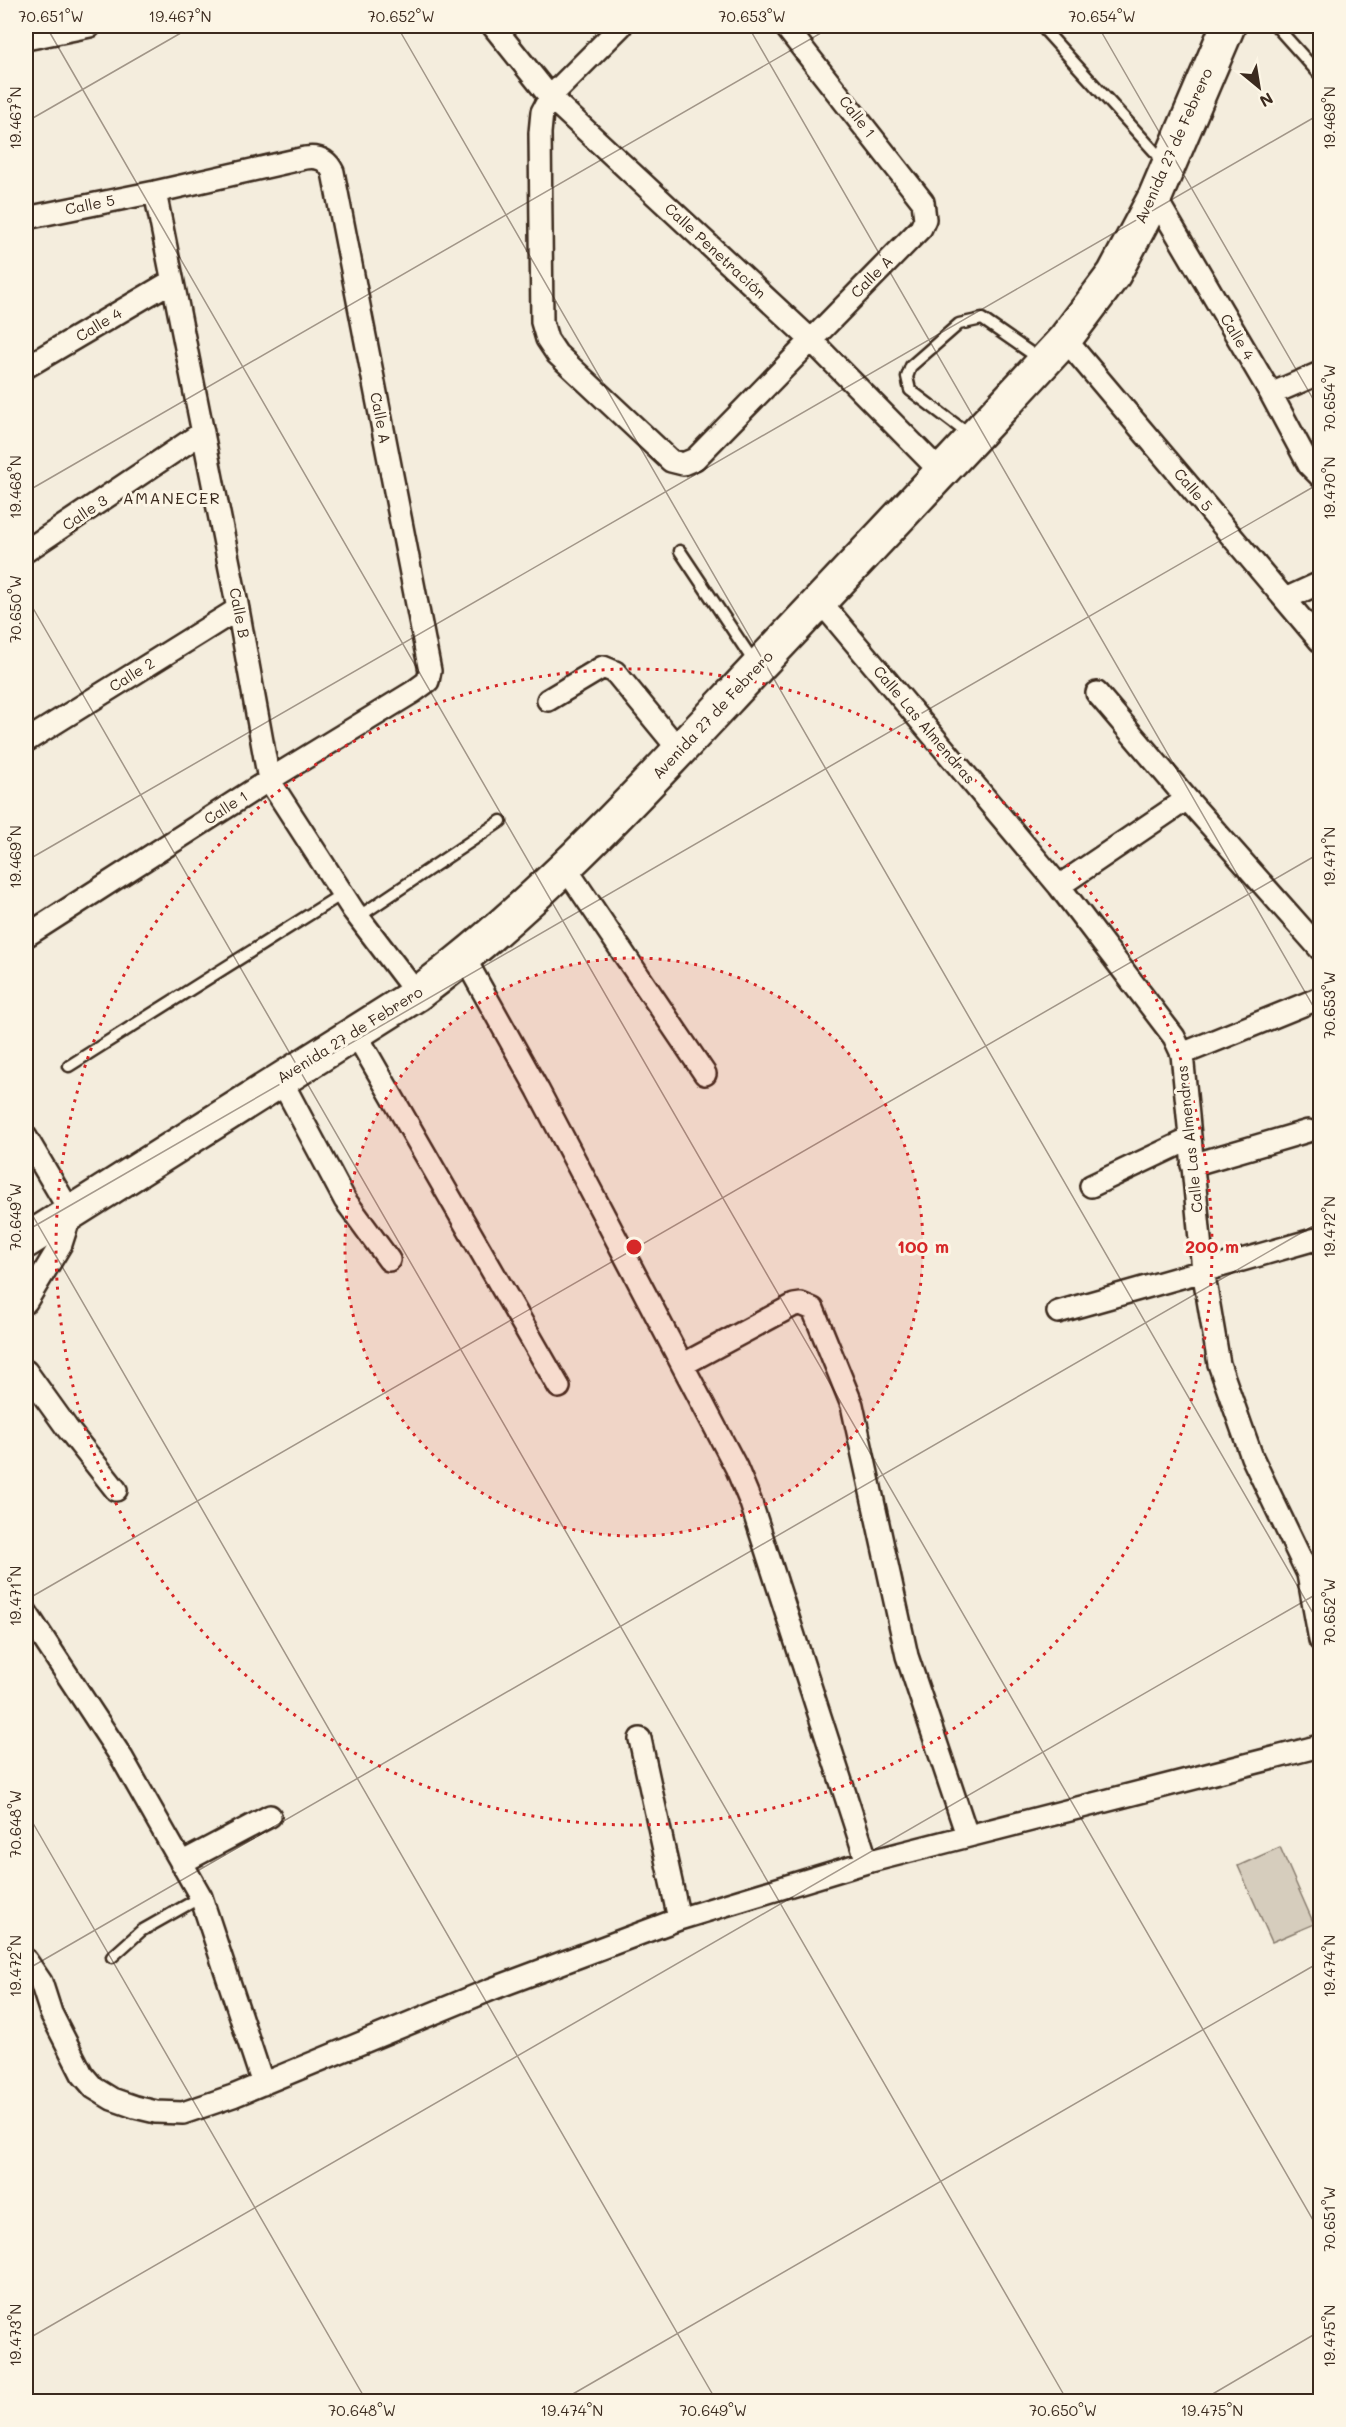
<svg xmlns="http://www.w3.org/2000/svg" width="1346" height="2427" font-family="Mali,sans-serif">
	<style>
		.green { fill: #d6cdbd; stroke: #887c6e; stroke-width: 1.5 }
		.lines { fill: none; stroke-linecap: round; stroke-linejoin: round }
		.service-casing { stroke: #3b2a1e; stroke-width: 15 }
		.minor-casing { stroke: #3b2a1e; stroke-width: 26 }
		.primary-casing { stroke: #3b2a1e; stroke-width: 38 }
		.service { stroke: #fcf5e5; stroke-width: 10 }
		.minor { stroke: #fcf5e5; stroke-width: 21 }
		.primary { stroke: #fcf5e5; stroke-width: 33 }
		.ticks { fill: none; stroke: #3b2a1e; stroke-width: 1.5; stroke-opacity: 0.45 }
		.ring { fill: none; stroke: #d62828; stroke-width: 3; stroke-dasharray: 3 6 }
		.labels { text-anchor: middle; stroke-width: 6; stroke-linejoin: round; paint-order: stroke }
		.street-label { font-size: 15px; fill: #3b2a1e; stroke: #fcf5e5 }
		.neighbourhood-label { font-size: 16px; letter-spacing: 1.5px; fill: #3b2a1e; stroke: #fcf5e5 }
		.centre { fill: #d62828; stroke: #fcf5e5; stroke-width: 3 }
		.ring-label { font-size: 18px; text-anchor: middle; font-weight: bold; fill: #d62828; stroke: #fcf5e5; stroke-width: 6; stroke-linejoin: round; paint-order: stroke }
		.neatline { fill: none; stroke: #3b2a1e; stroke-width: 2 }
		.ticks-label { font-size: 15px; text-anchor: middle; fill: #3b2a1e }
	</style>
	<rect width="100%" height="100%" fill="#f4eddd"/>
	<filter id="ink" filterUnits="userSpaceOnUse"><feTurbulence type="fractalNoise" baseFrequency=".0167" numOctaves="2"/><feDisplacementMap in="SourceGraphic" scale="12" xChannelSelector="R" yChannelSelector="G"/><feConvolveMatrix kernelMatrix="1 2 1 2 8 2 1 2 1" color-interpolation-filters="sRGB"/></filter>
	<g filter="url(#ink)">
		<path class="green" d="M1280 1847 1314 1924 1272 1942 1238 1866Z"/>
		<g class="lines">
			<g class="service-casing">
				<path id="service" d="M1041 26 1165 163
					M1276 26 1320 75
					M971 436 910 390 907 377 911 366 959 324 982 319 1041 360
					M680 551 756 665
					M358 917 501 821
					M69 1066 342 894
					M112 1957 141 1931 201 1897"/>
			</g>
			<g class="minor-casing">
				<path id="minor" d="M493 26 550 97 810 339 941 472
					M621 26 550 97 542 112 540 133 542 322 547 339 557 354 671 461 683 464 695 459 921 228 925 219 923 202 785 26
					M26 39 90 26
					M155 192 238 609 269 780 353 910 417 994
					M1155 197 1271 394 1309 465 1320 476
					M26 218 155 192 305 158C318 156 327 159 333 172L430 671 428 681 413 692 269 780 26 936
					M1065 339 1320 641
					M26 367 172 281
					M1271 394 1320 373
					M26 551 203 432
					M1285 599 1320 583
					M820 601 1059 886 1174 1037 1182 1054 1203 1270 1219 1364 1252 1457 1308 1574 1320 1640
					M1097 693 1187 799 1320 949
					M548 700 603 667 615 672 680 751
					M26 741 238 609
					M565 867 705 1074
					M1059 886 1187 799
					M465 959 538 1090 736 1467 751 1503 867 1862
					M356 1034 559 1387
					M1182 1054 1320 998
					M281 1080 345 1200 389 1260
					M26 1137 71 1213 61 1244 26 1302
					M1192 1165 1308 1131
					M1091 1186 1190 1139
					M1058 1312 1316 1239 1320 1243
					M684 1364 794 1305 801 1304 813 1309 852 1405 907 1656 967 1835
					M26 1371 67 1428 116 1490
					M26 1612 122 1758 201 1897 263 2084
					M640 1739 679 1919
					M181 1863 270 1816
					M26 1960 41 1982 51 2013 82 2074 94 2088 112 2099 135 2107 156 2112 183 2113 233 2096 492 1989 679 1919 867 1862 1320 1746"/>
			</g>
			<g class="primary-casing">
				<path id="primary" d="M26 1241 417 994C541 902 646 786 751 674 856 563 961 452 1065 339L1114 274 1155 197 1228 26"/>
			</g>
			<use href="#service" class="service"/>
			<use href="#minor" class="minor"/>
			<use href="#primary" class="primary"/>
		</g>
	</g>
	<path class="ticks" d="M46 26 1320 2232M397 26 1320 1625M748 26 1320 1018M1098 26 1320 411M26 122 193 26M26 492 833 26M26 596 1068 2402M26 861 1320 114M26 1204 717 2402M26 1231 1320 483M26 1600 1320 853M26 1811 367 2402M26 1970 1320 1222M26 2340 1320 1592M559 2402 1320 1962M1199 2402 1320 2331"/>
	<circle cx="634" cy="1247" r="289" fill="#d62828" fill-opacity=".12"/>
	<g class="ring">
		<circle cx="634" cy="1247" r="289"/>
		<circle cx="634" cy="1247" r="578"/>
	</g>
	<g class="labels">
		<g class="street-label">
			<text transform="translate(857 117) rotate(52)" y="5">Calle 1</text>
			<text transform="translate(1174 146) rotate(-66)" y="5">Avenida 27 de Febrero</text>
			<text transform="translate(90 205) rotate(-11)" y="5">Calle 5</text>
			<text transform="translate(715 251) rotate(43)" y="5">Calle Penetración</text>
			<text transform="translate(872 277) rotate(-45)" y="5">Calle A</text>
			<text transform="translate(99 325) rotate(-31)" y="5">Calle 4</text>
			<text transform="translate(1237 337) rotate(59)" y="5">Calle 4</text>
			<text transform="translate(380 418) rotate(79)" y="5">Calle A</text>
			<text transform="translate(1193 490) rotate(50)" y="5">Calle 5</text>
			<text transform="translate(85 513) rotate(-34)" y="5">Calle 3</text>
			<text transform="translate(239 613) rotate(79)" y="5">Calle B</text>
			<text transform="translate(132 675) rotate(-32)" y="5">Calle 2</text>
			<text transform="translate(713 715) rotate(-47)" y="5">Avenida 27 de Febrero</text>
			<text transform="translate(924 725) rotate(50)" y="5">Calle Las Almendras</text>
			<text transform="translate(226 808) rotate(-33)" y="5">Calle 1</text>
			<text transform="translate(350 1035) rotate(-32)" y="5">Avenida 27 de Febrero</text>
			<text transform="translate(1190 1139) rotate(-96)" y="5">Calle Las Almendras</text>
		</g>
		<g class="neighbourhood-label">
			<text x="172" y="504">AMANECER</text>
		</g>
	</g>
	<circle cx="634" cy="1247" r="9" class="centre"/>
	<g class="ring-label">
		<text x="923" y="1253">100 m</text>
		<text x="1212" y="1253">200 m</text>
	</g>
	<rect width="1346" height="2427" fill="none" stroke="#fcf5e5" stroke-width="66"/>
	<g transform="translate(1259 87) rotate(150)" stroke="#fcf5e5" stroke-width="4.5" paint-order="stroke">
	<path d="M0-4.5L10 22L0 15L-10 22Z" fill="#3b2a1e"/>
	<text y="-9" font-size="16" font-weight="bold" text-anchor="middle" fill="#3b2a1e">N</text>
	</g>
	<rect x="33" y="33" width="1280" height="2361" class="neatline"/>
	<g class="ticks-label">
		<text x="51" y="22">70.651°W</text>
		<text x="180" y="22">19.467°N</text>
		<text x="401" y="22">70.652°W</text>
		<text x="752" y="22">70.653°W</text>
		<text x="1102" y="22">70.654°W</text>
		<text transform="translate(16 118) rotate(-90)" y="5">19.467°N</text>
		<text transform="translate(1330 118) rotate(-90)" y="5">19.469°N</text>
		<text transform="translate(1330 398) rotate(-90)" y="5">70.654°W</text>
		<text transform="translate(16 487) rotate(-90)" y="5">19.468°N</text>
		<text transform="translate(1330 488) rotate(-90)" y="5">19.470°N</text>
		<text transform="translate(16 609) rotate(-90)" y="5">70.650°W</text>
		<text transform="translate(16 857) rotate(-90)" y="5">19.469°N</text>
		<text transform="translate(1330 857) rotate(-90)" y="5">19.471°N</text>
		<text transform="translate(1330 1005) rotate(-90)" y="5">70.653°W</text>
		<text transform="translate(16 1217) rotate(-90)" y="5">70.649°W</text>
		<text transform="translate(1330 1227) rotate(-90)" y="5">19.472°N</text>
		<text transform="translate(16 1596) rotate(-90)" y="5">19.471°N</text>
		<text transform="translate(1330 1612) rotate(-90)" y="5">70.652°W</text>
		<text transform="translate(16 1824) rotate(-90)" y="5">70.648°W</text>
		<text transform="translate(16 1966) rotate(-90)" y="5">19.472°N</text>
		<text transform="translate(1330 1966) rotate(-90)" y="5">19.474°N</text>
		<text transform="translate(1330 2219) rotate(-90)" y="5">70.651°W</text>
		<text transform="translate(16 2335) rotate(-90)" y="5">19.473°N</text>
		<text transform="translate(1330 2336) rotate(-90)" y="5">19.475°N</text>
		<text x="362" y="2416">70.648°W</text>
		<text x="572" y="2416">19.474°N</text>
		<text x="713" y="2416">70.649°W</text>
		<text x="1063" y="2416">70.650°W</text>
		<text x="1212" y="2416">19.475°N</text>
	</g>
</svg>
